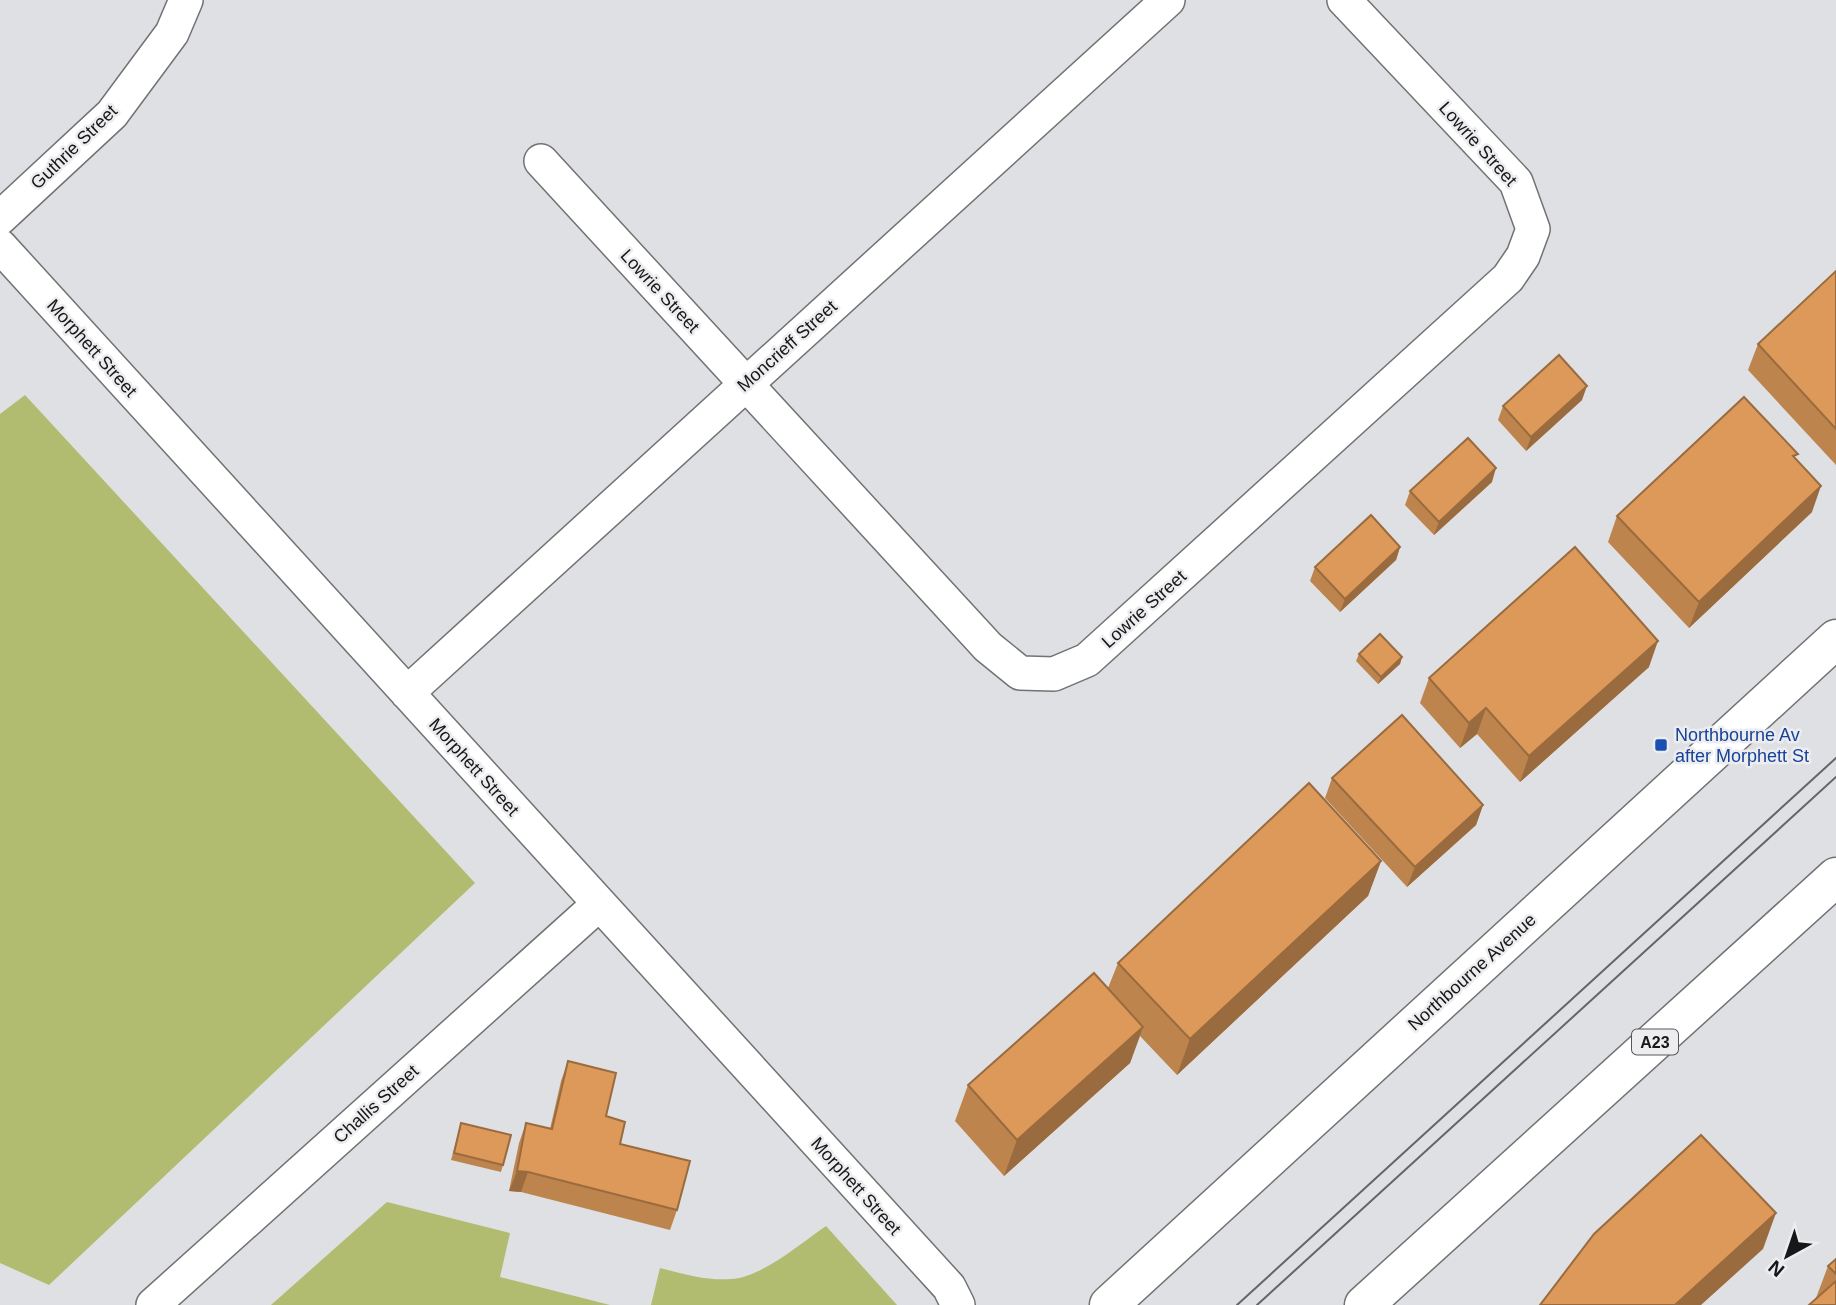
<svg xmlns="http://www.w3.org/2000/svg" width="1836" height="1305" font-family="Arial,sans-serif">
	<style>
		.green { fill: #b1bc70 }
		.lines { fill: none; stroke-linecap: round; stroke-linejoin: round }
		.minor-casing { stroke: #717274; stroke-width: 36 }
		.trunk-casing { stroke: #717274; stroke-width: 41 }
		.minor { stroke: #fff; stroke-width: 33 }
		.trunk { stroke: #fff; stroke-width: 38 }
		.tram { stroke: #646567; stroke-width: 2 }
		.wall { fill: #bd844d }
		.shaded-wall { fill: #9a6b3e }
		.building { fill: #dc9959; stroke: #9a6b3e; stroke-width: 2 }
		.transit-dot { fill: #1a4fb4; stroke: #ededf0; stroke-width: 2.5 }
		.labels { text-anchor: middle; stroke-width: 5; stroke-linejoin: round; paint-order: stroke }
		.shield { fill: #ededf0; stroke: #565759; stroke-width: 2 }
		.shield-label { font-size: 16px; font-weight: bold; fill: #161718 }
		.street-label { font-size: 18px; fill: #161718; stroke: #ededf0 }
		.transit-label { font-size: 18px; fill: #164399; stroke: #ededf0; text-anchor: start }
	</style>
	<rect width="100%" height="100%" fill="#dfe0e3"/>
	<path class="green" d="M25 395 475 883 49 1285 0 1263V414Z
		M387 1202 510 1233 500 1277 610 1305H271Z
		M826 1226 897 1305H651L660 1268C684 1274 707 1281 731 1279 761 1278 801 1243 826 1226Z"/>
	<g class="lines">
		<g class="minor-casing">
			<path id="minor" d="M541 161 988 647 1020 673 1054 674 1087 660 1508 278 1523 256 1533 229 1516 182 1344 0
				M0 218 112 114 172 33 186 0
				M0 246 949 1287 958 1305
				M407 693 1168 0
				M153 1305 599 904"/>
		</g>
		<g class="trunk-casing">
			<path id="trunk" d="M1109 1305 1836 639
				M1364 1305 1836 877"/>
		</g>
		<use href="#minor" class="minor"/>
		<use href="#trunk" class="trunk"/>
		<path class="tram" d="M1237 1305 1836 758
			M1257 1305 1836 777"/>
	</g>
	<path class="wall" d="M1836 271V465L1748 370 1758 344Z
		M1582 400 1526 451 1498 420 1503 406Z
		M1796 459 1812 512 1689 628 1608 542 1617 516Z
		M1492 482 1434 535 1405 505 1410 491Z
		M1400 547 1396 560 1340 612 1310 581 1315 567Z
		M1359 654 1402 657 1400 664 1378 684 1356 661Z
		M1649 667 1520 782 1477 734 1460 748 1420 703 1429 678Z
		M1332 778 1483 805 1476 825 1407 887 1325 798Z
		M1381 861 1368 896 1177 1075 1140 1036 1130 1063 1004 1176 955 1121 968 1085 1108 988 1118 963Z
		M568 1061 606 1116 620 1144 677 1210 670 1230 521 1192 509 1191 519 1143 526 1123 550 1129 561 1081Z
		M461 1123 503 1165 501 1172 451 1160Z
		M1836 1259V1305L1816 1298 1828 1266Z"/>
	<path class="shaded-wall" d="M1587 386 1582 400 1526 451 1531 437Z
		M1496 468 1492 482 1434 535 1439 522Z
		M1821 486 1812 512 1689 628 1699 602Z
		M1400 547 1396 560 1340 612 1345 599Z
		M1658 641 1649 667 1520 782 1529 756Z
		M1402 657 1400 664 1378 684 1381 677Z
		M1486 708 1477 734 1460 748 1469 723Z
		M1483 805 1476 825 1407 887 1415 867Z
		M1381 861 1368 896 1177 1075 1190 1039Z
		M1143 1027 1130 1063 1004 1176 1017 1140Z
		M517 1171 528 1172 521 1192 509 1191Z
		M1776 1213 1763 1249 1701 1305H1675Z"/>
	<path class="building" d="M1836 271V429L1758 344Z
		M1559 355 1587 386 1531 437 1503 406Z
		M1744 397 1798 454 1793 456 1821 486 1699 602 1617 516Z
		M1468 438 1496 468 1439 522 1410 491Z
		M1371 515 1400 547 1345 599 1315 567Z
		M1575 547 1658 641 1529 756 1486 708 1469 723 1429 678Z
		M1380 634 1402 657 1381 677 1359 654Z
		M1402 715 1483 805 1415 867 1332 778Z
		M1309 783 1381 861 1190 1039 1118 963Z
		M1094 973 1143 1027 1017 1140 968 1085Z
		M568 1061 616 1073 606 1116 625 1122 620 1144 690 1161 677 1210 528 1172 517 1171 526 1123 552 1129Z
		M461 1123 511 1135 503 1165 454 1153Z
		M1701 1135 1776 1213 1675 1305H1540L1594 1234Z
		M1836 1259V1274L1828 1266Z
		M1836 1281V1305H1809Z"/>
	<rect class="transit-dot" x="1654" y="738" width="14" height="14" rx="3.5"/>
	<g class="labels">
		<rect class="shield" x="1632" y="1029.5" width="46" height="25" rx="5"/>
		<g class="shield-label">
			<text x="1655" y="1048">A23</text>
		</g>
		<g class="street-label">
			<text transform="translate(1478 144) rotate(48)" y="6">Lowrie Street</text>
			<text transform="translate(74 147) rotate(-44)" y="6">Guthrie Street</text>
			<text transform="translate(660 291) rotate(47)" y="6">Lowrie Street</text>
			<text transform="translate(787 346) rotate(-42)" y="6">Moncrieff Street</text>
			<text transform="translate(92 348) rotate(48)" y="6">Morphett Street</text>
			<text transform="translate(1144 609) rotate(-42)" y="6">Lowrie Street</text>
			<text transform="translate(474 767) rotate(48)" y="6">Morphett Street</text>
			<text transform="translate(1472 972) rotate(-42)" y="6">Northbourne Avenue</text>
			<text transform="translate(376 1104) rotate(-42)" y="6">Challis Street</text>
			<text transform="translate(856 1186) rotate(48)" y="6">Morphett Street</text>
		</g>
		<g class="transit-label">
			<text x="1675" y="741">Northbourne Av<tspan x="1675" dy="21">after Morphett St</tspan></text>
		</g>
	</g>
	<g transform="translate(1787 1256) rotate(220)" stroke="#ededf0" stroke-width="5" paint-order="stroke">
	<path d="M0-5L12 26L0 18L-12 26Z" fill="#161718"/>
	<text y="-10" font-size="19" font-weight="bold" text-anchor="middle" fill="#161718">N</text>
	</g>
</svg>
